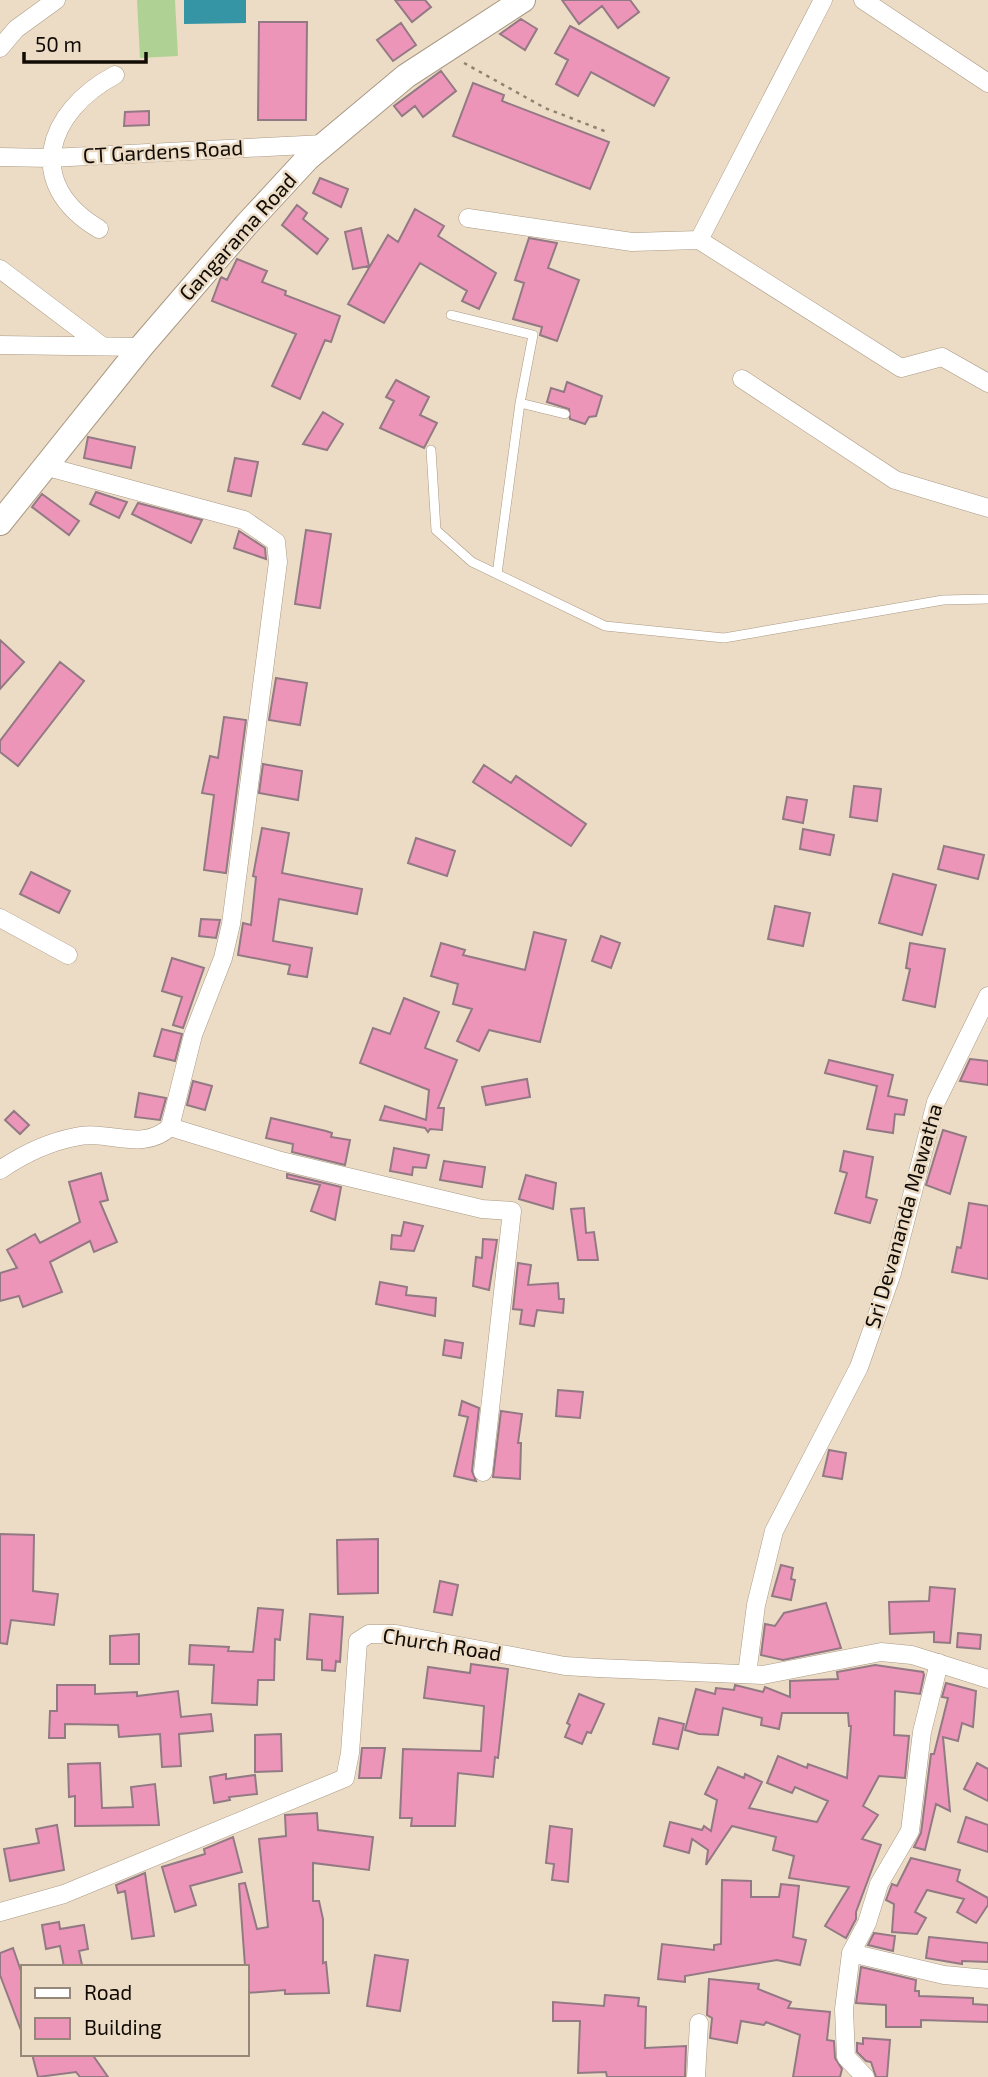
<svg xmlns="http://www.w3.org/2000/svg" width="988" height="2077" font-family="'Exo 2',sans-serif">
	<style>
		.green { fill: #b0d194 }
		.water { fill: #3695a5 }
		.building { fill: #ec95b9; stroke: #937983; stroke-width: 2 }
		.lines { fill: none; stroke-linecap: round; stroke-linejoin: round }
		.lane-casing { stroke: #a99984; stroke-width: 10 }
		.street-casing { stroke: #a99984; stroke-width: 19 }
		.secondary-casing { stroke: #a99984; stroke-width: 26 }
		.path { stroke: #8e8272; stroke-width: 2.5; stroke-dasharray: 3.5 5; stroke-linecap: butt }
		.lane { stroke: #fff; stroke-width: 9 }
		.street { stroke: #fff; stroke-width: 18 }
		.secondary { stroke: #fff; stroke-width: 24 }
		.labels { text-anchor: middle; stroke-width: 5; stroke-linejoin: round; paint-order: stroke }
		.street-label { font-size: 21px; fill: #100b04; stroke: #eddcc5 }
	</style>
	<rect width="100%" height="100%" fill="#eddcc5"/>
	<path class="green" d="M137 0H175L178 56 140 58Z"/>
	<path class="water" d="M184 0H246V23L184 24Z"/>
	<path class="building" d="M395 0H425L431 7 412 22Z
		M562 0H630L639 12 618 28 602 6 579 24Z
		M521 19 537 29 525 50 500 34Z
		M259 22H307L306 120H258Z
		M401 23 416 45 393 61 377 40Z
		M570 26 669 78 654 106 591 72 578 96 556 84 568 60 555 53Z
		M441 71 456 91 423 117 415 106 402 116 394 106Z
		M473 83 504 95 502 101 609 142 590 189 453 136Z
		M149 111V125L124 126 125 112Z
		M320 178 348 189 341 207 313 193Z
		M297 205 307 213 303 219 328 239 317 254 282 225Z
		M415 209 444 226 438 236 496 273 479 309 462 301 467 291 420 263 384 323 348 304 388 235 398 242Z
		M361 228 369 266 353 269 345 232Z
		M529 238 557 243 548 268 579 280 557 341 540 335 542 327 513 319 524 283 515 280Z
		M237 259 267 271 262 282 286 291 285 295 340 316 331 342 325 340 300 399 272 386 296 334 212 301 221 277 227 280Z
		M396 380 429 397 420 415 437 423 424 448 380 428 394 401 386 397Z
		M567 382 602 396 596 416 589 417 585 424 570 419 569 409 547 402 551 388 564 392Z
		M323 412 343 424 327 450 303 444Z
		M88 437 135 447 131 468 84 458Z
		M235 458 258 462 251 496 228 491Z
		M96 492 127 502 119 518 90 504Z
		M42 494 79 521 69 535 32 507Z
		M138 503 202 520 191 543 132 514Z
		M306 530 331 534 320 608 295 604Z
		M239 531 265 548 266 559 234 548Z
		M0 640 24 662 0 689Z
		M60 662 84 681 18 766 0 752V741Z
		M276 678 307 683 300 725 269 720Z
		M224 717 246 720 226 873 204 870 214 795 202 793 210 756 218 758Z
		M263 764 302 771 298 800 259 793Z
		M484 765 511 783 516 776 586 824 571 846 473 782Z
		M854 786 881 789 877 821 850 817Z
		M787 797 807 800 803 823 783 819Z
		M262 828 289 833 282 873 362 889 357 914 279 899 273 941 312 948 307 977 288 974 290 965 238 955 243 923 251 925 256 877 253 876Z
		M803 829 834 835 830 855 800 849Z
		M416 838 455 851 447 876 408 863Z
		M944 846 984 855 978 879 938 869Z
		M31 872 70 891 59 913 20 894Z
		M893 874 936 885 922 935 879 923Z
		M775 906 810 913 803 946 768 939Z
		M201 919 220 920 216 938 199 936Z
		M534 932 566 940 540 1042 489 1030 479 1051 457 1041 472 1009 453 1004 458 984 431 976 441 943 465 950 463 955 525 970Z
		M601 936 620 943 611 968 592 961Z
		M910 943 945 949 935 1007 903 1000 910 969 906 968Z
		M172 958 204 968 183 1028 173 1025 182 997 162 991Z
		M404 998 439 1012 425 1048 457 1060 438 1108H444L442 1130 430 1129 428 1132 425 1128 380 1120 385 1106 426 1120 429 1090 360 1063 373 1028 390 1034Z
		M162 1029 182 1034 175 1061 154 1056Z
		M970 1059 988 1061V1085L960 1081Z
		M829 1060 893 1075 888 1096 907 1100 904 1115 895 1114 893 1133 867 1129 877 1086 825 1073Z
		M527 1079 530 1097 486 1105 482 1087Z
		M193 1081 212 1086 205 1110 187 1105Z
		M139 1093 166 1098 160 1120 135 1117Z
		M14 1111 29 1125 20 1134 5 1120Z
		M271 1118 326 1131 332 1133 331 1137 350 1140 345 1165 292 1152 293 1144 266 1138Z
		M943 1130 966 1137 950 1194 926 1185Z
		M394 1148 429 1155 426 1168 413 1167 412 1175 390 1171Z
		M844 1151 873 1157 866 1197 877 1200 870 1223 835 1213 847 1173 840 1171Z
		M444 1161 485 1167 482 1187 440 1180Z
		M101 1173 108 1200 100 1202 117 1242 94 1252 90 1241 50 1262 62 1292 23 1307 19 1296 0 1301V1273L17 1268 7 1250 35 1234 40 1243 80 1222 69 1182Z
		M287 1174 341 1187 335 1220 311 1211 320 1185 287 1178Z
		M526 1175 556 1183 553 1209 519 1199Z
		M969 1203 988 1206V1279L952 1272 957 1247 961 1248Z
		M584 1208 586 1233 594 1232 598 1260H578L571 1209Z
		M404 1222 423 1226 414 1251 391 1249 392 1235 401 1236Z
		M483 1239 497 1240 489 1290 473 1286 476 1257 482 1258Z
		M518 1263 531 1265 528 1285 558 1283 559 1299H564L563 1313 537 1310 534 1326 520 1324 522 1310 513 1309Z
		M380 1282 407 1287 406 1295 436 1298 435 1316 376 1304Z
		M445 1340 463 1343 461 1358 443 1355Z
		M558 1390 583 1392 580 1418 556 1416Z
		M462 1401 479 1408 472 1471 476 1481 454 1476 468 1417 459 1415Z
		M501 1411 522 1414 518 1443H521L520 1479 493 1477Z
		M829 1450 846 1453 842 1479 823 1476Z
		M0 1534 34 1535 33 1591 58 1594 54 1625 11 1620 7 1644 0 1643Z
		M378 1539V1593L338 1594 337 1540Z
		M781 1565 793 1568 791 1579 795 1580 791 1600 772 1596Z
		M440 1581 458 1585 452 1615 434 1612Z
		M930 1587 955 1589 950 1643 934 1642V1632L890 1634 889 1602 929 1601Z
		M826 1603 841 1648 783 1660 761 1655 765 1624 775 1626 784 1613Z
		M258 1608 283 1610 280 1640 275 1639 274 1680H258L257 1705 212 1703 214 1665 189 1664 190 1645 229 1647 228 1651 253 1652Z
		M310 1614 343 1617 340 1662 336 1661 335 1671 322 1670V1660L307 1659Z
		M958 1633 981 1635 980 1649 957 1647Z
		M139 1634V1664H110V1636Z
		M471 1664 508 1669 498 1758 495 1757 493 1777 458 1773 455 1826H411L412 1818H400L403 1749 481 1751 484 1706 424 1698 428 1667 470 1673Z
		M875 1665 923 1672 924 1675 920 1694 895 1691 894 1735 909 1736 905 1778 879 1776 863 1806 878 1815 862 1839 881 1845 856 1912V1919L846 1938 825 1926 849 1887 789 1878 794 1856 773 1850 776 1837 732 1826 706 1865 708 1850 692 1839 689 1853 664 1846 670 1822 702 1830 704 1826 711 1831 717 1800 705 1794 718 1767 744 1778 745 1774 762 1782 749 1808 817 1822 828 1801 795 1787 792 1793 767 1783 778 1756 807 1768 808 1764 847 1778 851 1726H849L848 1713H782L779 1729 761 1725 762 1718 723 1708 718 1735 699 1734 685 1730 696 1689 715 1694 716 1688 734 1690 735 1685 763 1692 765 1687 790 1697V1681L838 1679 837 1672Z
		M946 1683 976 1691 973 1727 962 1723 958 1741 943 1737 950 1811 936 1804 925 1850 914 1847 921 1833 931 1754H934L948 1698 942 1697Z
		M57 1685H95V1694L137 1692V1696L178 1691 181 1717 211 1714 213 1731 179 1734 181 1766 162 1767 160 1734 119 1737 118 1725 65 1724V1738H49L50 1711H57Z
		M579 1694 604 1704 591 1733 587 1732 582 1744 565 1737 570 1725 567 1723Z
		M659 1718 684 1724 678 1749 653 1744Z
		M281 1734 282 1771 255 1772V1735Z
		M362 1748H385L381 1778H359Z
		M100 1763 102 1808 133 1807 131 1787 155 1784 159 1825 75 1826V1796L69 1797 68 1764Z
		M977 1763 988 1769V1801L964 1789Z
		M226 1774V1779L255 1775 257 1794 229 1797 230 1800 214 1803 210 1777Z
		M317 1813 318 1830 373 1837 369 1870 313 1863V1901H319L323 1919V1963L326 1962 329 1993 285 1994V1990L247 1993 239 1884 245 1883 257 1929 268 1927 259 1839 286 1836 285 1815Z
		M966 1817 988 1825V1852L958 1842Z
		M57 1825 64 1870 10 1881 4 1849 39 1843 36 1829Z
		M550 1826 572 1829 568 1882 552 1880 554 1864 546 1863Z
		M233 1837 242 1872 190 1886 196 1905 175 1912 162 1867 205 1854 204 1849Z
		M911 1858 960 1870 957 1881 988 1898V1905L976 1923 957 1912 964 1899 927 1890 915 1912 926 1918 917 1934 892 1932 894 1904 886 1900 892 1884 897 1886Z
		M145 1873 154 1936 132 1939 125 1891 118 1893 116 1885Z
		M722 1880 751 1881V1897H779L781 1884 799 1886 793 1937 806 1940 800 1965 777 1960 685 1976V1982L658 1979 662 1944 714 1950V1945L721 1944Z
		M59 1922 60 1929 84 1925 88 1949 79 1951 82 1965 64 1967 60 1946 46 1949 42 1925Z
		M874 1933 895 1936 893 1951 868 1945Z
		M929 1937 988 1943V1962L962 1961V1964L926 1958Z
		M13 1948 23 1977 22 2033 0 1975V1953Z
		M375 1955 408 1960 400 2011 367 2006Z
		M861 1967 916 1980 915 1991H919V1996L973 1998V2004L988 2005V2022L921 2020V2027H886V2005L856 2003Z
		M709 1979 759 1984 758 1989 791 2002 788 2008 830 2012 827 2040 834 2041 835 2058 842 2069 840 2077H793L800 2035 766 2022 764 2025 741 2021 737 2043 710 2038 712 2018 707 2015Z
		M605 1995 639 1998 638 2006 646 2007 645 2048 686 2046 685 2077H607L606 2072 578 2073 580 2021H553V2002L604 2006Z
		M863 2038 890 2040 887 2077H876L871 2062 866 2061 857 2052V2043L863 2044Z
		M32 2054H92L108 2077H80L76 2072 38 2077Z"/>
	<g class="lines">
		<g class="lane-casing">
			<path id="lane" d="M451 315 533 335 520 403
				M431 450 436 530 472 562 605 626 724 638 943 600 988 599
				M497 574 520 403 565 414"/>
		</g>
		<g class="street-casing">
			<path id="street" d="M863 0 988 83
				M0 48 16 29 56 0
				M0 157 50 158 325 144
				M468 218 632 242 699 240 823 0
				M99 229C23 184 46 112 115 75
				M699 240 901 368 942 357 988 383
				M0 269 102 346
				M0 345 141 347
				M742 379 895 480 988 508
				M48 467 244 520 276 542 278 562 231 924 223 958 193 1035 170 1127
				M0 918 68 955
				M0 1170C22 1155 49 1142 75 1137 108 1129 142 1153 170 1127L281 1161 482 1209 512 1211 483 1472
				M747 1674 756 1605 774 1531 859 1367 892 1273 936 1102 988 996
				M0 1912 64 1894 345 1778 350 1753 358 1641 369 1634H396L565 1666 598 1668 763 1675 881 1652 912 1655 988 1679
				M851 1953 944 1975 988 1979
				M696 2077 699 2023
				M865 2077 846 2057 844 2009 851 1953 867 1923 879 1884 910 1831 922 1732 939 1663"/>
		</g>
		<g class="secondary-casing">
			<path id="secondary" d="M0 523 141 347 246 225 308 158 406 76 523 0"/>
		</g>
		<path class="path" d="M464 63 545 108 607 132"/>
		<use href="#lane" class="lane"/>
		<use href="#street" class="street"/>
		<use href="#secondary" class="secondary"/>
	</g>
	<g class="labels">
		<g class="street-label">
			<text transform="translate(163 152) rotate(-3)" y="7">CT Gardens Road</text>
			<text transform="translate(238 237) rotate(-48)" y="7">Gangarama Road</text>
			<text transform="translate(904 1216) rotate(-74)" y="7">Sri Devananda Mawatha</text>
			<text transform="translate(442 1645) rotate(9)" y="7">Church Road</text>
		</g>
	</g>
	<rect x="21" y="1965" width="228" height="91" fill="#eddcc5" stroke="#958878" stroke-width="2"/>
	<rect x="35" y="1988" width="35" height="10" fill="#ffffff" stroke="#958878" stroke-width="2"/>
	<text x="84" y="2000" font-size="21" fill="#100b04">Road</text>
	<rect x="35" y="2018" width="35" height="21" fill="#ec95b9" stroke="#958878" stroke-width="2"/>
	<text x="84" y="2035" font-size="21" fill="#100b04">Building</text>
	<path d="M24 52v10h122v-10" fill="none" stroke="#100b04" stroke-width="3.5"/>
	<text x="35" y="52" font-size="21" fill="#100b04" stroke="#eddcc5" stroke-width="5" paint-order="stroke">50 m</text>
</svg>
